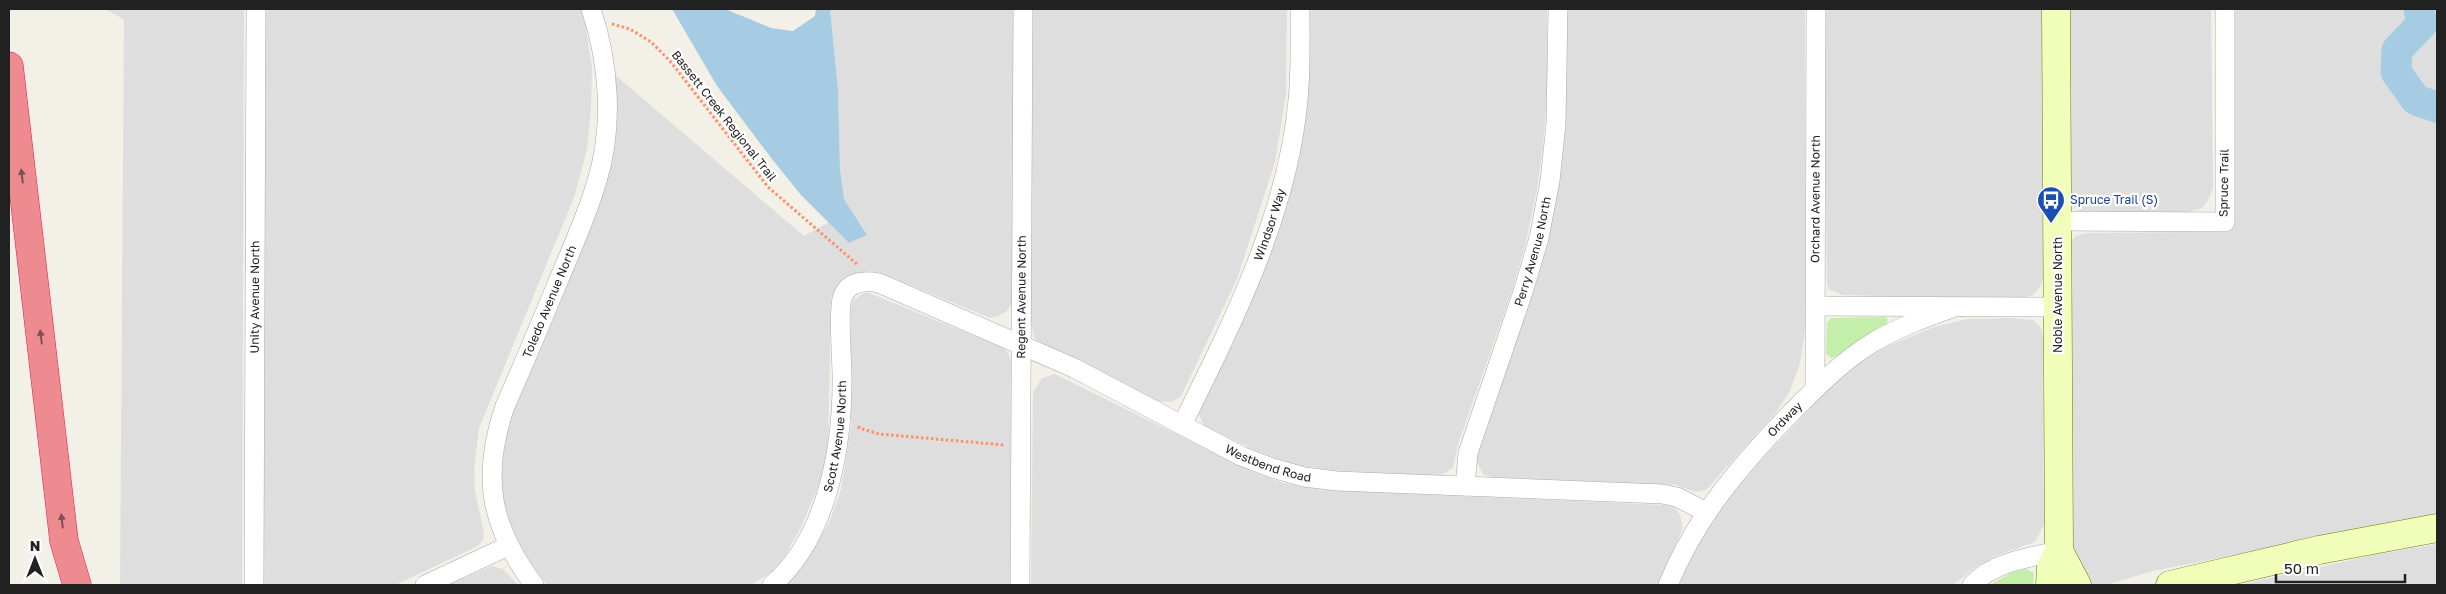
<svg xmlns="http://www.w3.org/2000/svg" width="2446" height="594" font-family="'Golos Text',sans-serif">
	<style>
		.residential { fill: #dfdede }
		.grass { fill: #c3efab }
		.water { fill: #a5cce2 }
		.lines { fill: none; stroke-linecap: round; stroke-linejoin: round }
		.river { stroke: #a5cce2; stroke-width: 31 }
		.street-casing { stroke: #a8a8a8; stroke-width: 20 }
		.secondary-casing { stroke: #618000; stroke-width: 29 }
		.highway-casing { stroke: #e81d46; stroke-width: 29 }
		.path { stroke: #ff8f6b; stroke-width: 3; stroke-dasharray: 2.5 2.5; stroke-linecap: butt }
		.street { stroke: #fff; stroke-width: 19 }
		.secondary { stroke: #f1feb9; stroke-width: 28 }
		.highway { stroke: #ed8b90; stroke-width: 28 }
		.oneway { fill: #7d5153 }
		.labels { text-anchor: middle; stroke-width: 4.5; stroke-linejoin: round; paint-order: stroke }
		.street-label { font-size: 12px; fill: #212121; stroke: #fff }
		.transit-label { font-size: 12px; fill: #164399; stroke: #fff; text-anchor: start }
	</style>
	<rect width="100%" height="100%" fill="#f2f0e7"/>
	<path class="residential" d="M106 9H244L242 585H120L124 20Z
		M262 9H581L585 23 592 67 591 109 587 149 575 195 479 428 474 470 475 491 484 533 483 540 478 546 395 585H263Z
		M830 9H1015L1012 303 1007 311 998 316 990 318 883 274 870 271 847 276 831 298 828 452 818 487 801 527 785 556 772 572 751 585H547L519 547 501 501 500 439 567 276 614 74 804 236 829 222 849 243 867 235 844 199 840 169 838 89Z
		M1033 9H1287L1286 94 1275 162 1237 279 1181 396 1172 402 1153 401 1039 343 1034 337 1031 321Z
		M1307 9H1547V94L1543 146 1537 189 1525 246 1512 291 1458 444 1453 468 1439 476 1328 470 1296 465 1263 454 1204 426 1198 412 1265 259Z
		M1567 9H1805V330L1800 363 1790 391 1777 411 1706 490 1696 492 1676 485 1492 477 1484 475 1476 461V453L1564 134Z
		M1824 9H2042L2043 279 2040 287 2033 295 2025 298 2005 299 1842 295 1829 289 1827 283Z
		M2067 9H2211L2213 188 2207 202 2202 208 2185 213 2079 211 2069 202Z
		M2233 9H2437V515L2153 571 2106 585H2090L2075 559 2068 521 2070 242 2076 236 2087 233 2197 232 2220 218Z
		M863 293H869L1004 348 1009 354 1011 362 1010 585H786L805 563 829 523 841 490 851 426V307L853 301Z
		M2011 318 2033 320 2041 328 2043 336 2044 524 2035 542 1995 556 1974 568 1953 585H1679L1696 545 1720 508 1765 456 1829 389 1861 362 1888 346 1934 327 1968 319Z
		M1055 374 1255 473 1283 483 1323 490 1666 505 1675 508 1680 515 1683 528 1658 585H1031L1033 392 1042 378Z
		M2437 544V585H2238L2374 555Z
		M492 566 503 569 518 585H448Z"/>
	<path class="grass" d="M1885 317 1888 319 1886 325C1877 330 1837 358 1831 358L1826 354 1827 323 1831 318Z
		M2026 569 2034 573 2033 585H1990L2011 573Z"/>
	<path class="water" d="M672 9H725L771 28 793 31 815 16 816 9H830L838 89 840 169 844 199 867 235 849 243 801 195 772 159 717 86Z"/>
	<g class="lines">
		<path class="river" d="M2419 9 2422 24 2397 50 2396 72 2416 100 2437 107"/>
		<g class="street-casing">
			<g id="street">
				<path d="M2058 221 2225 222V9"/>
				<path d="M1815 306 2057 307"/>
				<path id="s1" d="M1815 389 1816 9"/>
				<path id="s2" d="M1182 425C1232 324 1288 214 1298 100 1301 70 1300 39 1300 9"/>
				<path id="s3" d="M1465 486 1468 453 1523 292 1539 238 1550 181 1556 124 1558 9"/>
				<path id="s4" d="M254 585 256 9"/>
				<path d="M425 585 508 546"/>
				<path id="s5" d="M534 585C490 526 481 477 505 406 523 366 540 325 557 284 571 250 587 216 597 181 614 126 609 62 591 9"/>
				<path id="s6" d="M772 585C828 537 843 445 842 375 842 359 838 312 842 299 847 281 864 280 879 283L1074 368 1241 456 1272 468 1304 477 1337 481 1662 494 1677 497 1706 512"/>
				<path id="s7" d="M1020 585 1023 9"/>
				<path id="s8" d="M1668 585C1696 517 1740 465 1791 413 1816 388 1841 362 1872 343 1897 328 1924 318 1952 308"/>
				<path d="M1972 585C1993 562 2030 557 2059 551"/>
			</g>
		</g>
		<g class="secondary-casing">
			<path id="secondary" d="M2059 551 2077 585
				M2050 585 2051 567 2059 551 2056 9
				M2170 585 2319 550 2437 528"/>
		</g>
		<g class="highway-casing">
			<path id="highway" d="M9 66 64 541 77 585"/>
		</g>
		<path class="path" d="M612 24 630 29 651 42 670 61 768 187 858 265
			M859 426V428L879 434 1004 445"/>
		<use href="#street" class="street"/>
		<use href="#secondary" class="secondary"/>
		<use href="#highway" class="highway"/>
	</g>
	<defs><path id="oneway-solid" d="M-6-.8H1V-3.2L6.5 0L1 3.2V.8H-6Z" transform="scale(1.25)"/></defs>
	<g class="oneway">
		<use href="#oneway-solid" transform="translate(22 176) rotate(-97)"/>
		<use href="#oneway-solid" transform="translate(41 337) rotate(-97)"/>
		<use href="#oneway-solid" transform="translate(62 521) rotate(-96)"/>
	</g>
	<defs>
		<g id="bus-pin" transform="scale(1.4375)"><path d="M0 17L-7.5 6A9.5 9.5 0 1 1 7.5 6Z" fill="#1a4fb4" stroke="#fff"/><path d="M-5-6H5V4H4V6H2V4H-2V6H-4V4H-5ZM-3.5-4V0h7V-4ZM-3.5 1.2v1.5H-2V1.2ZM2 1.2v1.5H3.5V1.2Z" fill="#fff"/></g>
	</defs>
	<g fill-rule="evenodd">
		<use href="#bus-pin" x="2051" y="200"/>
	</g>
	<g class="labels">
		<g class="street-label">
			<text transform="translate(724 116) rotate(52)" y="4">Bassett Creek Regional Trail</text>
			<text transform="translate(2224 183) rotate(-89)" y="4">Spruce Trail</text>
			<text dy="4" stroke="none"><textPath href="#s1" startOffset="190">Orchard Avenue North</textPath></text>
			<text dy="4" stroke="none"><textPath href="#s2" startOffset="219">Windsor Way</textPath></text>
			<text dy="4" stroke="none"><textPath href="#s3" startOffset="245">Perry Avenue North</textPath></text>
			<text transform="translate(2058 295) rotate(-90)" y="4">Noble Avenue North</text>
			<text dy="4" stroke="none"><textPath href="#s4" startOffset="288">Unity Avenue North</textPath></text>
			<text dy="4" stroke="none"><textPath href="#s7" startOffset="288">Regent Avenue North</textPath></text>
			<text dy="4" stroke="none"><textPath href="#s5" startOffset="304">Toledo Avenue North</textPath></text>
			<text dy="4" stroke="none"><textPath href="#s8" startOffset="204">Ordway</textPath></text>
			<text dy="4" stroke="none"><textPath href="#s6" startOffset="166">Scott Avenue North</textPath></text>
			<text dy="4" stroke="none"><textPath href="#s6" startOffset="779">Westbend Road</textPath></text>
		</g>
		<g class="transit-label">
			<text x="2070" y="204">Spruce Trail (S)</text>
		</g>
	</g>
	<rect width="2446" height="594" fill="none" stroke="#212121" stroke-width="20"/>
	<g transform="translate(35 559)" stroke="#ffffff" stroke-width="4" paint-order="stroke">
	<path d="M0-4L9 19L0 12L-9 19Z" fill="#212121"/>
	<text y="-8" font-size="14" font-weight="bold" text-anchor="middle" fill="#212121">N</text>
	</g>
	<path d="M2276 574v8h129v-8" fill="none" stroke="#212121" stroke-width="2.5"/>
	<text x="2284" y="574" font-size="15" fill="#212121" stroke="#ffffff" stroke-width="4" paint-order="stroke">50 m</text>
</svg>
